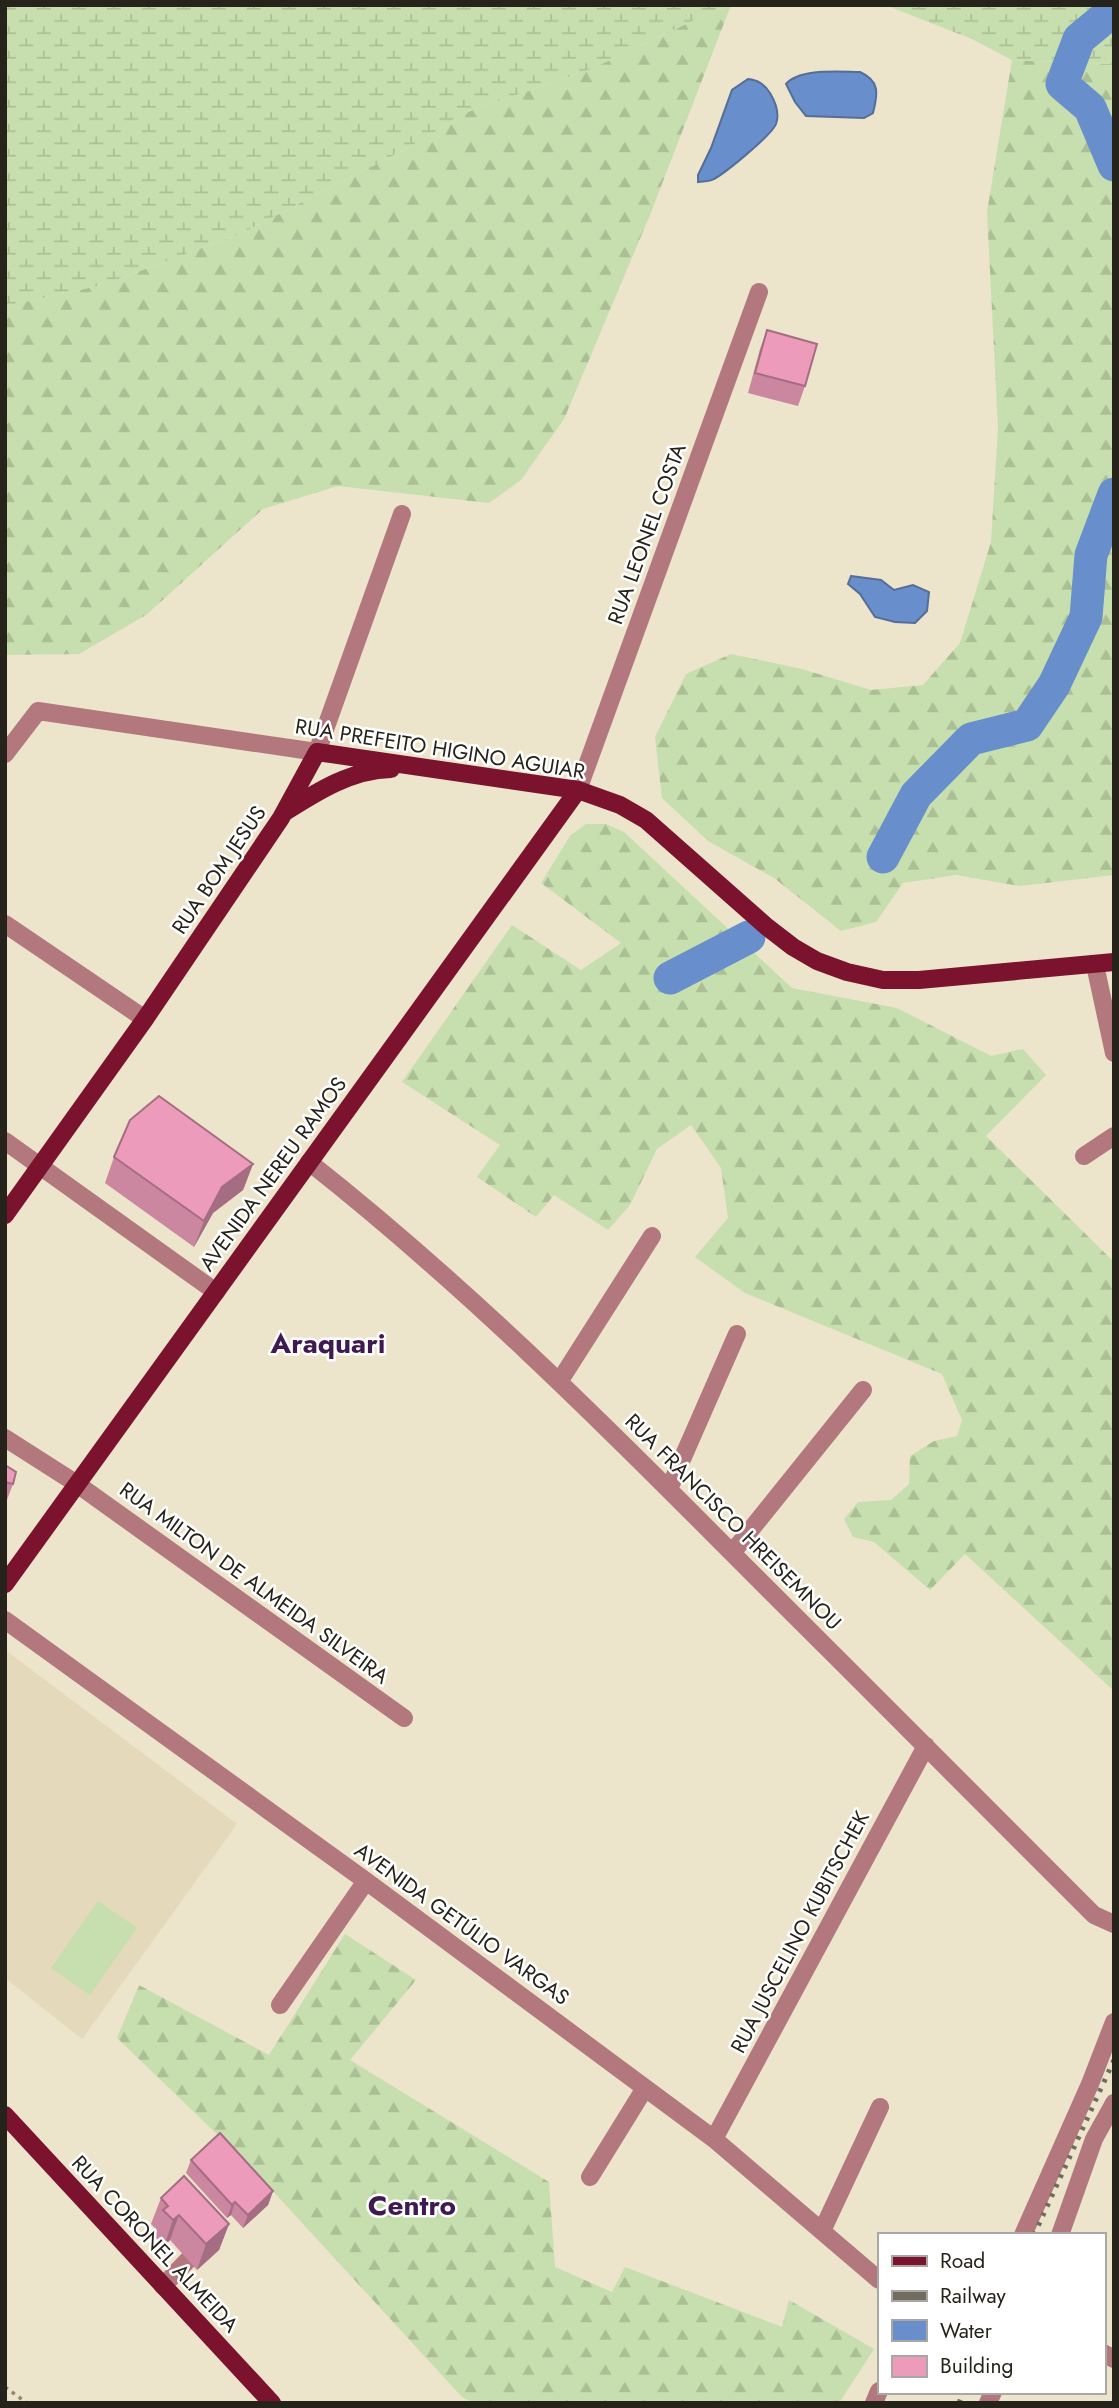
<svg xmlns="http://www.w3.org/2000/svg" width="1119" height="2408" font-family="Jost,sans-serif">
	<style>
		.built { fill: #e4d9ba }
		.forest { fill: url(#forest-firs) }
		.wetland { fill: url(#wetland-marsh) }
		.garden { fill: #c7dfae }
		.water { fill: #688ecc; stroke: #546e97; stroke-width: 2 }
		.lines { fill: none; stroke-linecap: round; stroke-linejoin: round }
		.river { stroke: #688ecc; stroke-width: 33 }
		.path { stroke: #8e8877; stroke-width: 3.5; stroke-dasharray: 3.5 5; stroke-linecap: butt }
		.minor { stroke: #b2787e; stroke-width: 18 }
		.major { stroke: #7b122e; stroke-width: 18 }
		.rail { stroke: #716c5d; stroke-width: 5; stroke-dasharray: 3.5 7; stroke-linecap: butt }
		.wall { fill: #cb86a0 }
		.shaded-wall { fill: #a56d82 }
		.building { fill: #ec9cba; stroke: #a56d82; stroke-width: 2 }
		.labels { text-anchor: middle; stroke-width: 5; stroke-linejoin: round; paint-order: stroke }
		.street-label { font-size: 21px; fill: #26231a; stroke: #fff }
		.district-label { font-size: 28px; font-weight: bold; fill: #3f1a50; stroke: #fff }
	</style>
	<defs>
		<pattern id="forest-firs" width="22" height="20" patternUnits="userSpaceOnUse" patternTransform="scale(1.75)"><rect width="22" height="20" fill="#c7dfae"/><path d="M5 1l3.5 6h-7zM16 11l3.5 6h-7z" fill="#abbf95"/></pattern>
		<pattern id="wetland-marsh" width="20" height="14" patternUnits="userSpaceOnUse" patternTransform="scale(1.75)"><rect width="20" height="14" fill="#c7dfae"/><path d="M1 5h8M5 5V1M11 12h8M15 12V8" fill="none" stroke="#abbf95"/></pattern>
	</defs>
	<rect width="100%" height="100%" fill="#ece4cb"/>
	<path class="built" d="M5 1650 237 1824 82 2039 5 1978Z"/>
	<path class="forest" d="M726 5H731L650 215 564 419 521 480 489 503 338 486 263 509 146 615 79 654 5 655V306L102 285 242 233 402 151 470 111 591 69Z
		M1012 60 1114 64V875L1020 886 956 875 903 883 876 922 841 931 774 878 708 841 662 798 655 737 686 674 731 654 802 669 871 690 923 685 960 643 991 542 998 428 987 212Z
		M586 824H606L624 832 792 988 897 1008 991 1056 1023 1049 1046 1075 986 1136 1114 1262V1691L965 1554 930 1590 874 1542 853 1537 844 1519 858 1502 891 1500 909 1484 910 1456 934 1441 957 1436 962 1420 942 1374 745 1293 695 1257 728 1218 721 1168 691 1125 657 1149 630 1205 608 1230 554 1195 536 1217 477 1177 500 1145 402 1082 512 925 581 970 621 943 541 883 570 836Z
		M345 1934 416 1980 350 2060 549 2182 555 2267 612 2292 625 2267 782 2327 789 2300 874 2349 839 2403H474L462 2397 247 2163 117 2038 139 1985 269 2055Z"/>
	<path class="wetland" d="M5 5H726L591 69 470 111 402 151 242 233 102 285 5 306Z
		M885 5H1114V64L1012 60 972 39Z"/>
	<path class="garden" d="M98 1901 137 1928 90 1995 51 1968Z"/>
	<path class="water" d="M860 72C880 81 878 93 873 113L864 118 806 116 795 102 786 84C800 68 840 72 860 72Z
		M748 79C758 80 764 84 770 93 776 103 780 113 776 124 772 135 725 173 714 179 709 182 703 181 698 182V175L711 148 732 90Z
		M851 576 881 580 894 590 913 585 929 592 927 611 915 623 895 622 875 617 860 594 848 584Z"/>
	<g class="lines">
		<path class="river" d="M1114 10 1079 39 1062 84 1090 108 1114 165
			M883 857 916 795 971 739 1027 725 1054 685 1086 617 1091 555 1114 494
			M670 978 749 937"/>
		<path class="path" d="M5 2387 27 2403"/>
		<path class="minor" d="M5 754 38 711 317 752 402 514
			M578 790 759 292
			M5 924 145 1019
			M1095 965 1114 1053
			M5 1141 216 1292
			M1084 1156 1114 1136
			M309 1162C460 1281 596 1416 731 1552 852 1673 974 1794 1094 1915L1114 1924
			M559 1382 652 1236
			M5 1438 77 1484 404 1718
			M669 1489 737 1334
			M732 1553 863 1390
			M5 1620 366 1881 714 2139 879 2280
			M280 2005 366 1881
			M714 2139 926 1746
			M590 2177 645 2088
			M822 2231 880 2107
			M1023 2235 1090 2084 1114 2022
			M1060 2235 1094 2139 1114 2103
			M163 2286 188 2260
			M1103 2353 1114 2359
			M874 2403 879 2391
			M988 2403 993 2392"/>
		<path class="major" d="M285 812C318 791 351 770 391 769
			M5 1215 145 1019 281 818 317 752 578 790 620 805 646 820 767 927 793 947 817 961 847 972 883 980H919L1114 962
			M5 1584 578 790
			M5 2115 272 2403"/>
		<path class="rail" d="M1034 2235 1114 2060
			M959 2403 963 2392"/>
	</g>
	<path class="wall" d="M767 330 805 386 798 406 748 393 760 349Z
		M114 1157 253 1164 243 1190 213 1213 194 1247 105 1183Z
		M5 1465 13 1484 5 1505Z
		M191 2160 273 2191 268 2205 243 2228 231 2215 227 2218 186 2173Z
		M161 2198 229 2224 219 2250 197 2270 170 2240 164 2246 154 2236 156 2229 151 2224Z"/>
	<path class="shaded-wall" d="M253 1164 243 1190 213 1213 194 1247 204 1221 222 1187Z
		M273 2191 268 2205 243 2228 248 2215Z
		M235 2202 231 2215 227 2218 232 2205Z
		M179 2215 170 2240 164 2246 173 2220Z
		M229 2224 219 2250 197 2270 206 2244Z"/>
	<path class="building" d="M767 330 817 344 805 386 755 373Z
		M159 1096 253 1164 222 1187 204 1221 114 1157 130 1120Z
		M5 1465 16 1472 13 1484 5 1482Z
		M220 2133 273 2191 248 2215 235 2202 232 2205 191 2160Z
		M184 2176 229 2224 206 2244 179 2215 173 2220 163 2210 168 2206 161 2198Z"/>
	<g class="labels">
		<g class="street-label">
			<text transform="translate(647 534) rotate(-70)" y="7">RUA LEONEL COSTA</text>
			<text transform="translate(440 749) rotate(9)" y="7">RUA PREFEITO HIGINO AGUIAR</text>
			<text transform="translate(219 870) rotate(-56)" y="7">RUA BOM JESUS</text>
			<text transform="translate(273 1174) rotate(-54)" y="7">AVENIDA NEREU RAMOS</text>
			<text transform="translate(733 1522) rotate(45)" y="7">RUA FRANCISCO HREISEMNOU</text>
			<text transform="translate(254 1583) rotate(36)" y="7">RUA MILTON DE ALMEIDA SILVEIRA</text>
			<text transform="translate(462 1924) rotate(36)" y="7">AVENIDA GETÚLIO VARGAS</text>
			<text transform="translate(800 1932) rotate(-62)" y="7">RUA JUSCELINO KUBITSCHEK</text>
			<text transform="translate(155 2244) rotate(47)" y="7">RUA CORONEL ALMEIDA</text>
		</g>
		<g class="district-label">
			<text x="328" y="1353">Araquari</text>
			<text x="412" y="2215">Centro</text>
		</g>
	</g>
	<rect width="1119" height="2408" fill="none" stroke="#26231a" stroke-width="14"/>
	<rect x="878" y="2233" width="228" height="161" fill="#ffffff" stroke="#a8a7a3" stroke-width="2"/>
	<rect x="892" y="2256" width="35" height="10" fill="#7b122e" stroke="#a8a7a3" stroke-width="2"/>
	<text x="940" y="2268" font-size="21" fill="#26231a">Road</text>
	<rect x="892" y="2291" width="35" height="10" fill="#716c5d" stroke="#a8a7a3" stroke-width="2"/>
	<text x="940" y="2303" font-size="21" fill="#26231a">Railway</text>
	<rect x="892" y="2320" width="35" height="21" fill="#688ecc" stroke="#a8a7a3" stroke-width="2"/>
	<text x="940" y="2338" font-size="21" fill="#26231a">Water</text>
	<rect x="892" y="2356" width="35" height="21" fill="#ec9cba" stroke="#a8a7a3" stroke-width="2"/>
	<text x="940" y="2373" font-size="21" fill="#26231a">Building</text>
</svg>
